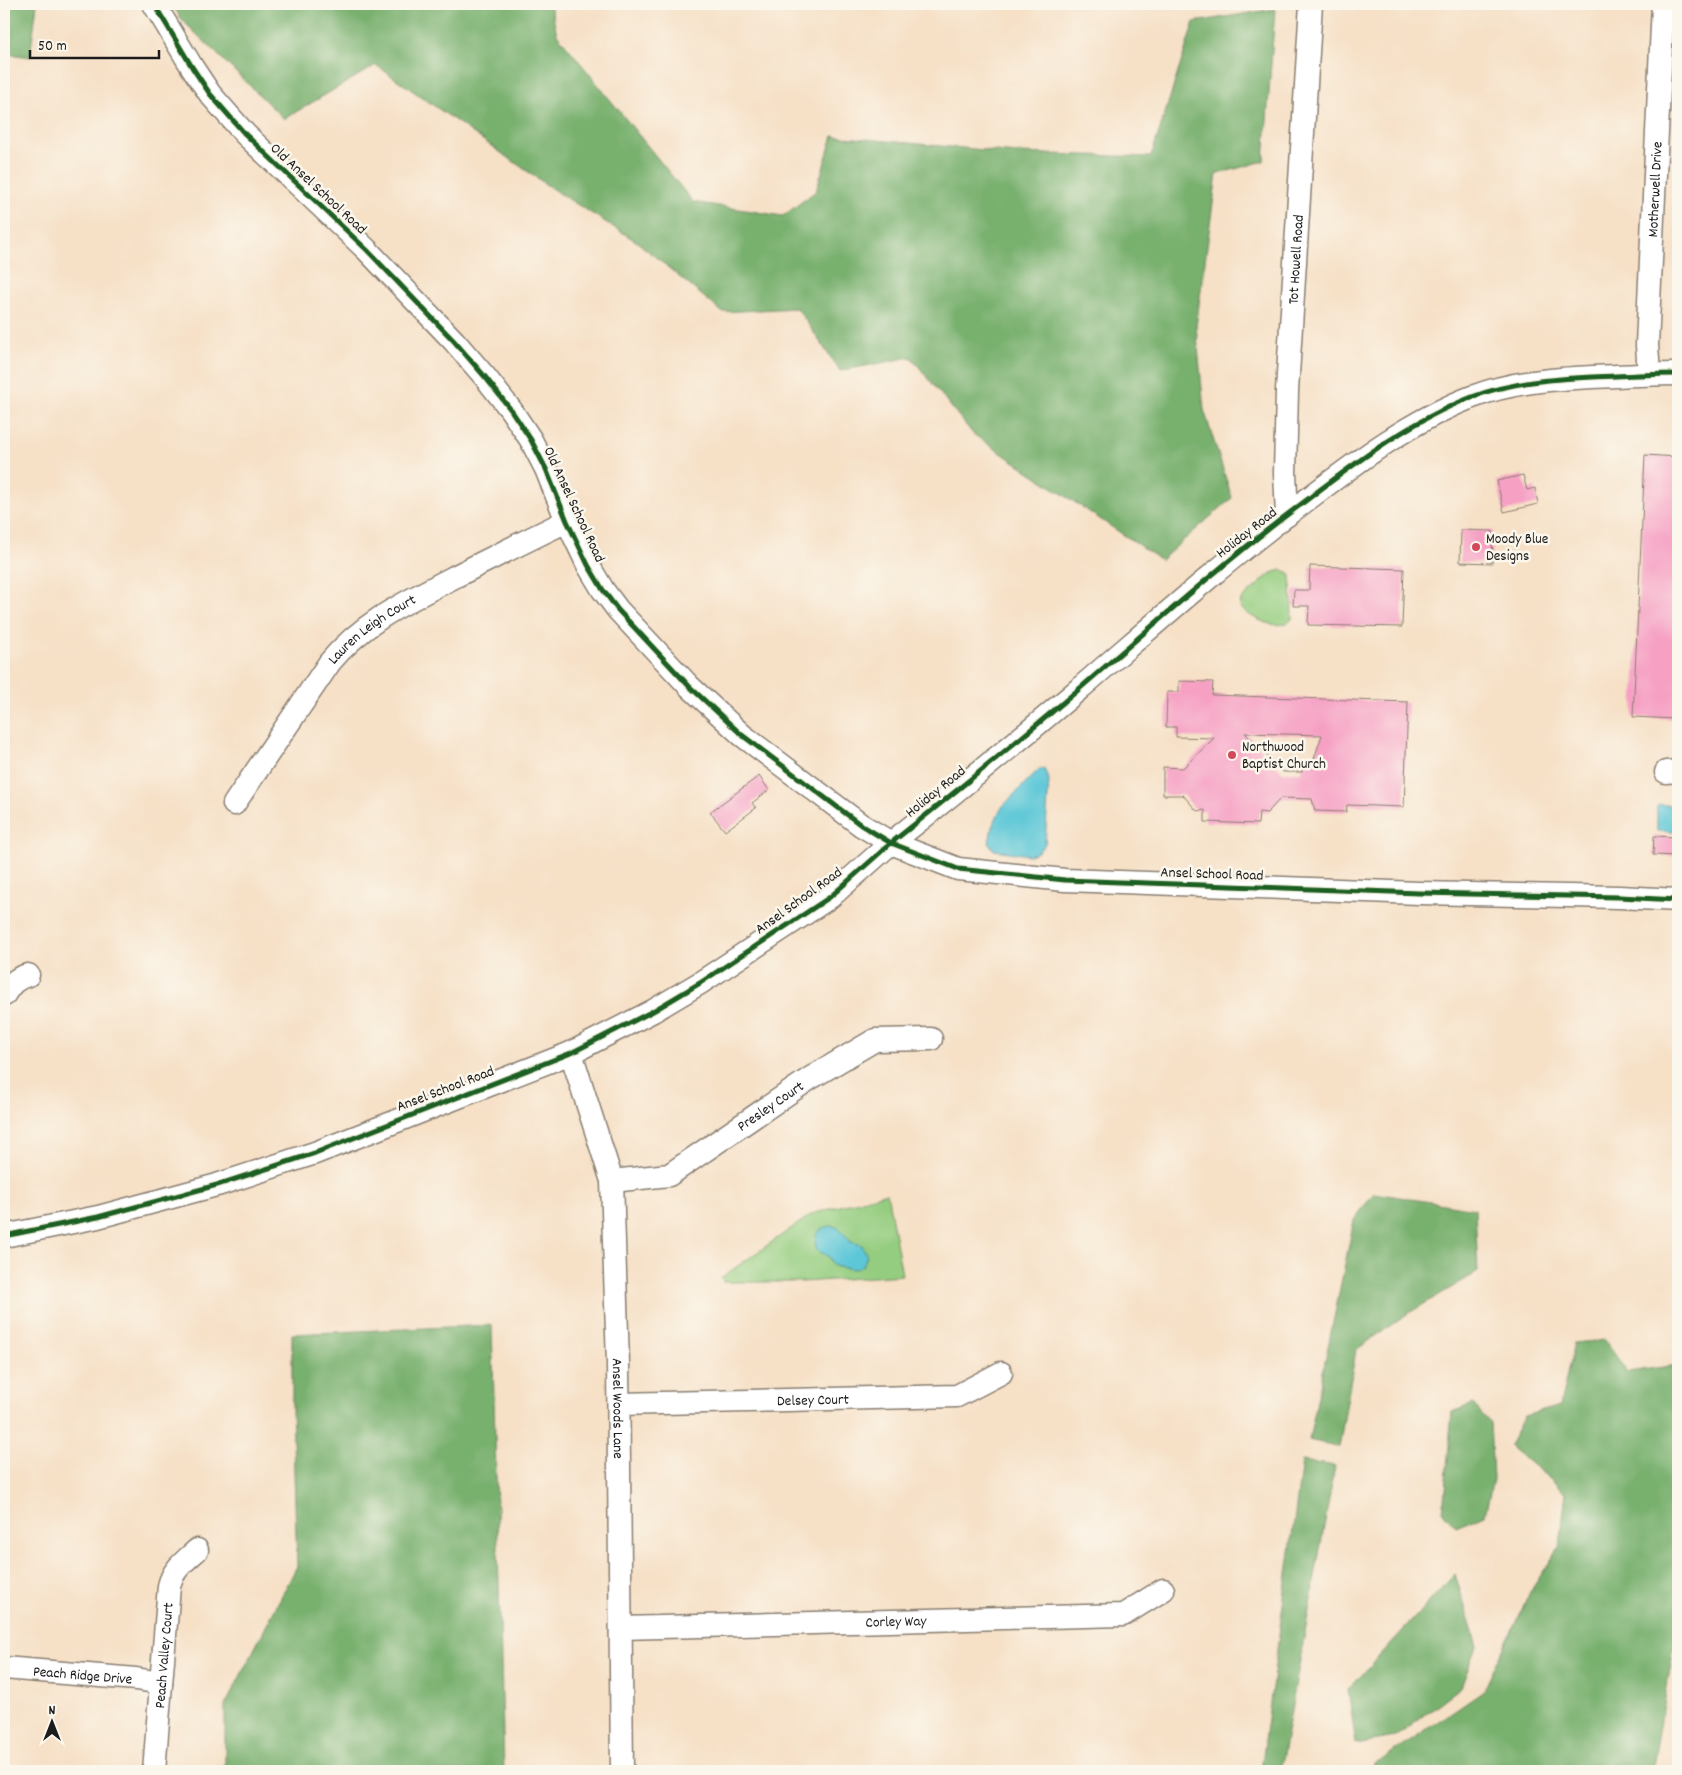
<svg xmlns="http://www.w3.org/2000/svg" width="1682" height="1775" font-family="Dekko,sans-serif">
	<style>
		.green { fill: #95cd80; stroke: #58744e }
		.forest { fill: #78b06e; stroke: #4a6645 }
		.water { fill: #5dc7d7; stroke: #3c727a }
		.building { fill: #f6a1c4; fill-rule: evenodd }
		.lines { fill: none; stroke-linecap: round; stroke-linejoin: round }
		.minor-casing { stroke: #897e71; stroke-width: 25 }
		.minor { stroke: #fff; stroke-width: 22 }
		.cycleway-casing { stroke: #fbf7ec; stroke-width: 8 }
		.cycleway { stroke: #1b5e20; stroke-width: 5 }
		.poi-dot { fill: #d1495b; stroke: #fbf7ec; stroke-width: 2 }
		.labels { text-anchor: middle; stroke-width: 5; stroke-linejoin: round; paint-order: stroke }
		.street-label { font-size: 15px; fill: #1c1c1c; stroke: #fbf7ec }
		.poi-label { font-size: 15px; fill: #1c1c1c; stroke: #fbf7ec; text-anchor: start }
	</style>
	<rect width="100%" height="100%" fill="#fbf7ec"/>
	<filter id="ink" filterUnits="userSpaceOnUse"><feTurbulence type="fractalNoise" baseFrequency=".02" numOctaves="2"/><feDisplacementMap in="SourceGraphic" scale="10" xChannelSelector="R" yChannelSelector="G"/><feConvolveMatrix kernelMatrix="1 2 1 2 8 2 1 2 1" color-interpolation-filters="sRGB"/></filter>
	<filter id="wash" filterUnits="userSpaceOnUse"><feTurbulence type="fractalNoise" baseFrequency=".0096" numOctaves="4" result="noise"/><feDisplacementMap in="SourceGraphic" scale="20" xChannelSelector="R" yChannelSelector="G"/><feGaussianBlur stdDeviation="1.12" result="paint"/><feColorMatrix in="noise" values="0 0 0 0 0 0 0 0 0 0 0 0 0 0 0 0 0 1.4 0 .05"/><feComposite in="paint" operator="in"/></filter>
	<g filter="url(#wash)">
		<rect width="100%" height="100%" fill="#f6e0c6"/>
		<path class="green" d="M1282 570 1288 572 1291 576 1292 619C1280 633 1250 618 1240 607L1241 600 1271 573Z
			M887 1193 902 1275 802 1282H723L722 1277 812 1214Z"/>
		<path class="forest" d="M4 4H37L30 57 4 53Z
			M173 4H550L557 34 693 202 783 216 816 191 833 136 1017 153 1151 157 1194 22 1275 9 1264 161 1217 174 1196 326 1204 410 1232 498 1161 560 973 434 911 357 840 371 797 308 722 312 636 241 554 190 376 65 284 119 180 18Z
			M1374 1193 1475 1209 1478 1272 1407 1314 1356 1350 1339 1447 1309 1440 1354 1220Z
			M492 1325 504 1771H225V1706L297 1566 292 1409V1334Z
			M1605 1340 1627 1372 1678 1365V1625L1652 1771H1376L1373 1766 1484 1690 1530 1592 1560 1546 1566 1492 1509 1446 1524 1416 1560 1406 1574 1343Z
			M1473 1404 1490 1423 1493 1479 1485 1515 1456 1527 1443 1512 1452 1412Z
			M1302 1461 1335 1466 1280 1771H1261Z
			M1455 1574 1477 1646 1461 1687 1395 1737 1356 1744 1348 1690Z"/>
		<path class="water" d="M1039 769H1044L1049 780 1045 844 1038 852 1029 855 994 850 989 843 992 827 1001 808Z
			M1659 805H1675L1676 806 1675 830 1674 832 1657 831V806Z
			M833 1226 839 1228 851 1242 862 1245 867 1256 863 1265 854 1269 838 1267 833 1265 829 1257 817 1250C812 1236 818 1227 833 1226Z"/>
		<g id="blocks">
			<path class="building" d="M1645 455 1678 457V669L1676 719 1633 717Z
				M1523 475 1527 490 1535 488 1538 504 1504 512 1497 481Z
				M1461 530 1493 531 1492 563 1460 562Z
				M1310 566 1404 569 1402 627 1308 625 1309 606H1293L1294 590H1309Z
				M1179 681 1213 682 1212 695 1408 702 1404 807 1347 805 1346 812 1315 811 1312 799 1281 798 1267 813 1259 812 1258 824 1205 822V810L1197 811 1183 795H1163V767L1183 768 1214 738 1176 737V727H1166L1167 692H1179ZM1245 733 1322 735 1313 762H1303L1302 772H1283Z
				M759 776 769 790 752 803 756 808 725 831 710 812Z
				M1654 836 1678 837 1677 856 1653 855Z"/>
		</g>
	</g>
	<g filter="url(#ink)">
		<use href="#blocks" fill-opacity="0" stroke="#897e71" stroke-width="1"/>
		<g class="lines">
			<g class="minor-casing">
				<g id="minor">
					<path d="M154 4 192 67 210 94 245 134 367 250 454 341 486 378 511 410 531 440 546 469 567 521 588 565 603 590 618 610 689 686 742 735 861 825 891 843C954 793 1017 742 1078 690 1149 629 1218 567 1292 511 1349 468 1405 423 1472 397 1511 382 1552 379 1593 377 1621 376 1650 374 1678 374"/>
					<path id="s1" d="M1649 374 1647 345 1663 4"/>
					<path id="s2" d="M1287 515 1285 473 1287 391 1311 4"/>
					<path d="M1666 772 1678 771"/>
					<path id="s3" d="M234 804 330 662C365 620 407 602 454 577 492 558 529 539 567 521"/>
					<path d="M4 995C10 985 16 978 28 975"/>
					<path id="s4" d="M571 1053 612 1181 618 1363 622 1771"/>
					<path id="s5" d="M612 1181 669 1175 809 1079 875 1040 931 1039"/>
					<path d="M4 1236 98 1217 217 1185 315 1153 571 1053 653 1011 700 983 830 897 891 843 958 869 1065 880 1419 893 1619 897 1678 900"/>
					<path id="s6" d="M619 1404 957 1396 1001 1373"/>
					<path id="s7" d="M621 1628 1123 1615 1163 1590"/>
					<path id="s8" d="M4 1668 136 1679 161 1683"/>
					<path id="s9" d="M154 1771 169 1586C173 1569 185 1561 197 1550"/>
				</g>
			</g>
			<use href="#minor" class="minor"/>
			<g class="cycleway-casing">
				<path id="cycleway" d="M154 4 192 67 210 94 245 134 367 250 454 341 486 378 511 410 531 440 546 469 567 521 588 565 603 590 618 610 689 686 742 735 861 825 891 843C954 793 1017 742 1078 690 1149 629 1218 567 1292 511 1349 468 1405 423 1472 397 1511 382 1552 379 1593 377 1621 376 1650 374 1678 374
					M4 1236 98 1217 217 1185 315 1153 571 1053 653 1011 700 983 830 897 891 843 958 869 1065 880 1419 893 1619 897 1678 900"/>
			</g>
			<use href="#cycleway" class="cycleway"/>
		</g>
	</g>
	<g class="poi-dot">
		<circle cx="1476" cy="547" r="5"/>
		<circle cx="1232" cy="755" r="5"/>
	</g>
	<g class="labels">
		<g class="street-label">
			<text transform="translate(319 188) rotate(43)" y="5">Old Ansel School Road</text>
			<text dy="5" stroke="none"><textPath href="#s1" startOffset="185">Motherwell Drive</textPath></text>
			<text dy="5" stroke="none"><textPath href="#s2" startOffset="256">Tot Howell Road</textPath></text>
			<text transform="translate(575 504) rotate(65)" y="5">Old Ansel School Road</text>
			<text transform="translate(1246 532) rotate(-38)" y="5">Holiday Road</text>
			<text dy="5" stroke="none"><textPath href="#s3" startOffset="225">Lauren Leigh Court</textPath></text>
			<text transform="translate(935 791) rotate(-39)" y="5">Holiday Road</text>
			<text transform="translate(1212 873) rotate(2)" y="5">Ansel School Road</text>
			<text transform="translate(798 900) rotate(-36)" y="5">Ansel School Road</text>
			<text transform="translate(445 1088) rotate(-21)" y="5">Ansel School Road</text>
			<text dy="5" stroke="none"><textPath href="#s5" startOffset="180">Presley Court</textPath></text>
			<text dy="5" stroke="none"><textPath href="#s6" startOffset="194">Delsey Court</textPath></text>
			<text dy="5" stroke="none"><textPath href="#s4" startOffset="362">Ansel Woods Lane</textPath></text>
			<text dy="5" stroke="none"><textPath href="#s7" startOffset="275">Corley Way</textPath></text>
			<text dy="5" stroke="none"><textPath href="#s9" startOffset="116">Peach Valley Court</textPath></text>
			<text dy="5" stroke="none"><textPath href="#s8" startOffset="79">Peach Ridge Drive</textPath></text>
		</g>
		<g class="poi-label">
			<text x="1486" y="543">Moody Blue<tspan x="1486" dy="17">Designs</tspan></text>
			<text x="1242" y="751">Northwood<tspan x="1242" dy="17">Baptist Church</tspan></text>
		</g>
	</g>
	<rect width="1682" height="1775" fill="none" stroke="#fbf7ec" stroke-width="20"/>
	<g transform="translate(52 1722)" stroke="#fbf7ec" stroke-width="4" paint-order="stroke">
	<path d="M0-4L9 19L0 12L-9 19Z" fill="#1c1c1c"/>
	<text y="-8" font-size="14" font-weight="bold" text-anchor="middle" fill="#1c1c1c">N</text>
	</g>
	<path d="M30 50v8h129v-8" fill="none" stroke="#1c1c1c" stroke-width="2.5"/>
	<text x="38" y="50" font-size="15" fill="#1c1c1c" stroke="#fbf7ec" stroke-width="4" paint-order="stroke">50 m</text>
</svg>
